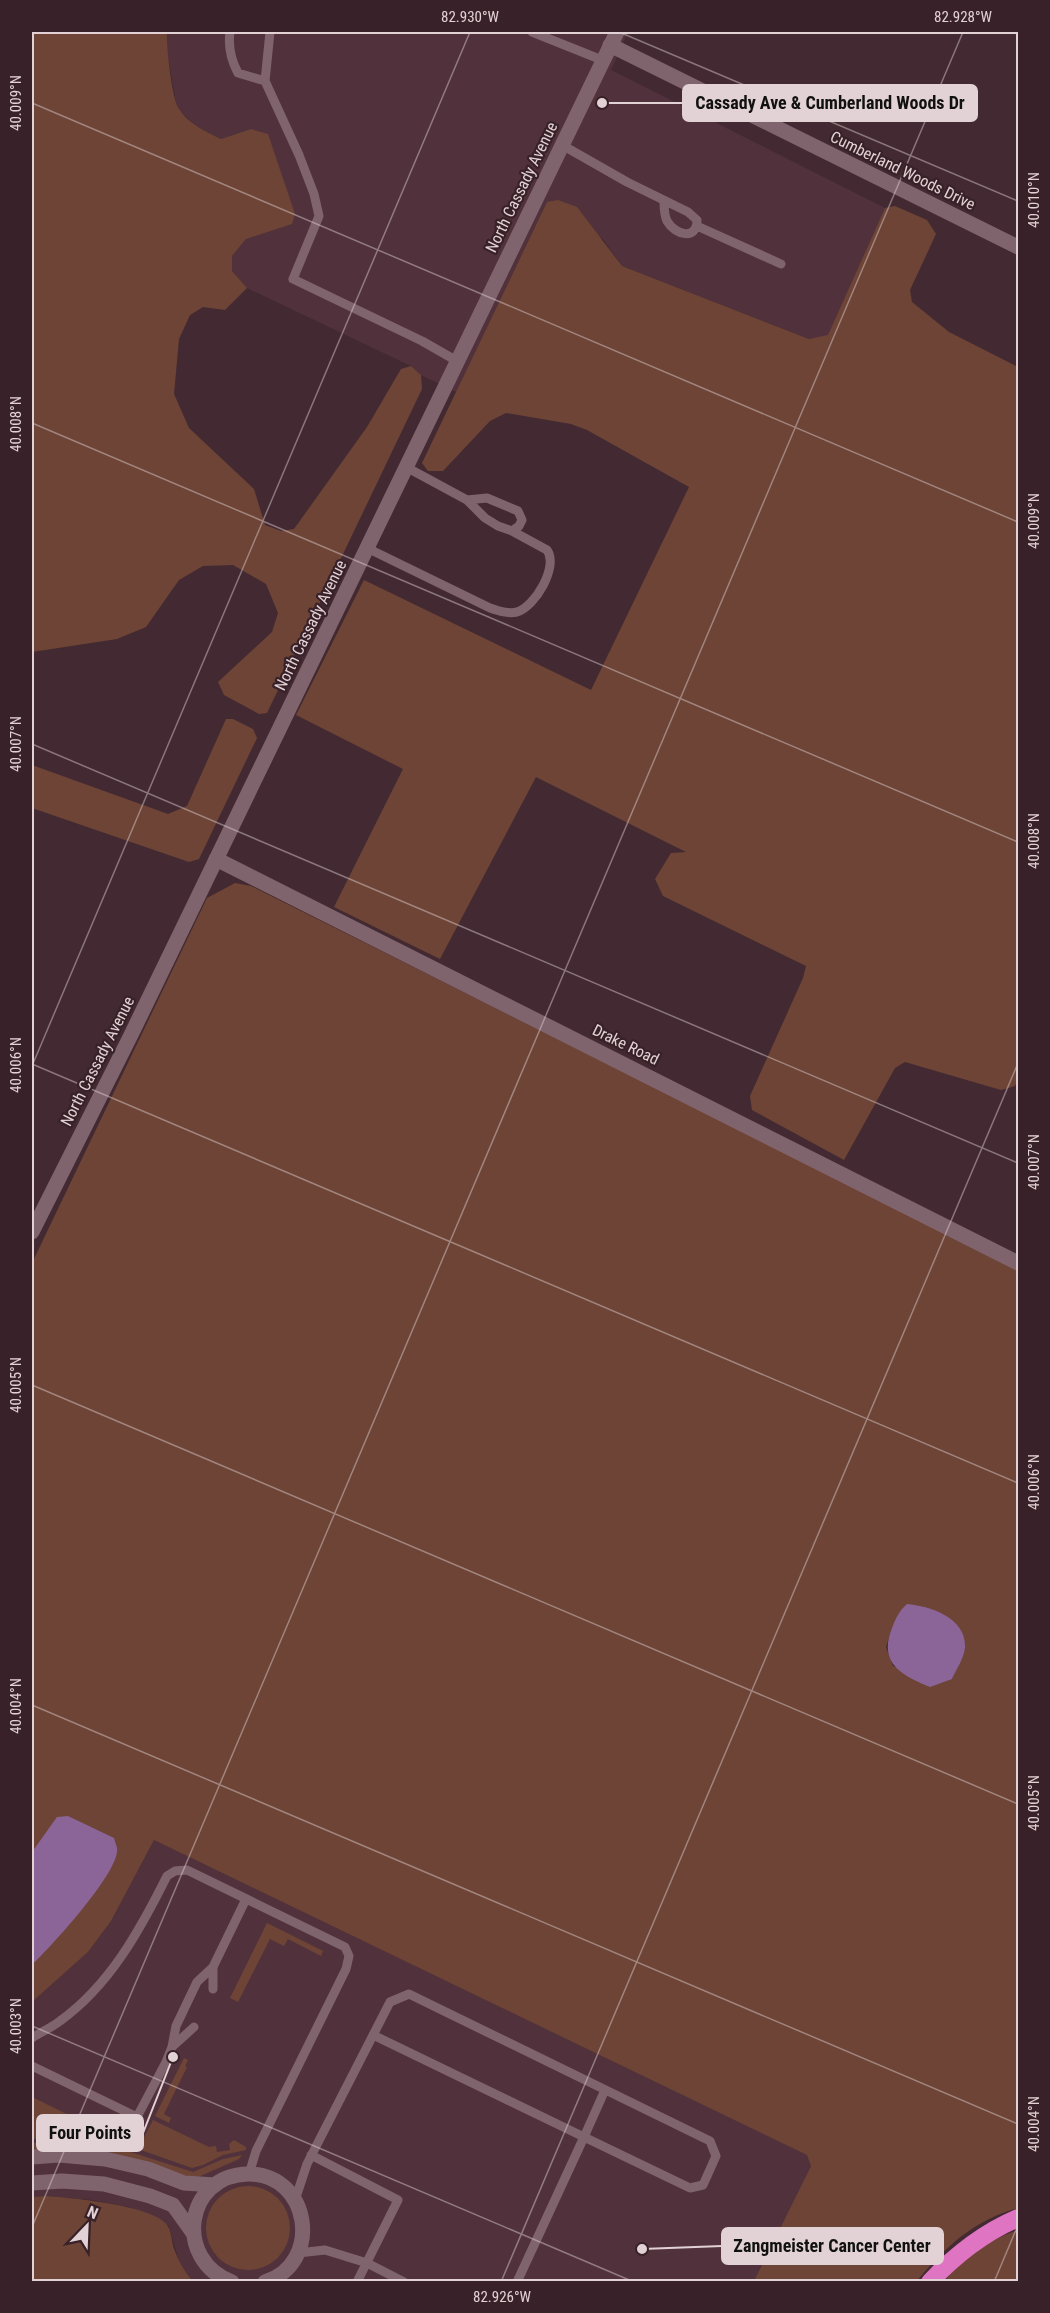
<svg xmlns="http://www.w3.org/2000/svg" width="1050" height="2313" font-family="'Roboto Condensed',sans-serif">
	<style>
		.built { fill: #51323c }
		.green { fill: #6d4435; fill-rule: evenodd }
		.water { fill: #8b6598 }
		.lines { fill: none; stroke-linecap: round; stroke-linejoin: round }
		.lane { stroke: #80646d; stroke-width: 9 }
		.street { stroke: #80646d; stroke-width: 15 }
		.secondary { stroke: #80646d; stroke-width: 15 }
		.highway { stroke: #de74c2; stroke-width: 18 }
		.ticks { fill: none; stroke: #e2d2d6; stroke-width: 1.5; stroke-opacity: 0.45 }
		.labels { text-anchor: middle; stroke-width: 4.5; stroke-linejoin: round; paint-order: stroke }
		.street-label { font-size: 16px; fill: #e2d2d6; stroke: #382128 }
		.leader { fill: none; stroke: #e2d2d6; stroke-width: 2 }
		.callout-dot { fill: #e2d2d6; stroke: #382128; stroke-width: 2 }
		.callout { fill: #e2d2d6; stroke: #e2d2d6; stroke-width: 2 }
		.callout-label { font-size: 18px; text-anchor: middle; font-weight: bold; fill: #111 }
		.neatline { fill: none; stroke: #e2d2d6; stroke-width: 2 }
		.ticks-label { font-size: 15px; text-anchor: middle; fill: #e2d2d6 }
	</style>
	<rect width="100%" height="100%" fill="#432a32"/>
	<path class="built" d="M167 32H628L611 70 885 208 828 336 809 339 622 266 603 239 547 202 456 392 421 375 411 366 247 288 232 271V256L246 239 291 224 251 129 221 139 196 126 177 108 166 46Z
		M154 1840 808 2155 811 2166 754 2281H193L180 2265 169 2226 129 2207 93 2200 47 2196 32 2197V2002L88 1952 111 1921Z"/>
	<path class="green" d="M32 32H167C166 45 172 100 179 109 189 124 205 131 221 139L251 129 268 134 295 214 292 224 246 239 232 256V271L247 288 225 310 203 307 190 315 179 339 174 394 189 428 254 489 265 525 281 531 294 529 367 427 401 369 411 366 421 375 422 389 267 713 259 714 224 695 218 682 272 632 278 613 266 584 233 565 203 566 179 580 146 627 117 639 32 652Z
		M558 200 577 207 622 266 809 339 828 335 885 208 895 206 927 220 936 234 910 290 912 302 949 332 1018 367V1079L1015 1086 1001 1090 905 1062 895 1068 844 1160 752 1110 750 1096 803 978 806 966 663 896 655 879 671 853 686 852 536 777 440 959 334 907 403 769 296 715 364 580 591 690 689 487 587 430 571 424 506 413 490 421 443 471H428L422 463 547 202Z
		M226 719H233L253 729 257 738 199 859 189 862 32 808V765L168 814 187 806Z
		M235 883 251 886 1018 1269V2208C974 2220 945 2247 917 2281H754L811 2166 807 2155 154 1840 111 1921 88 1952 32 2002V1263L207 898ZM891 1631 965 1648 952 1679 893 1666 886 1647Z
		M267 1923 323 1951 321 1956 288 1939 284 1946 270 1939 238 2002 230 1998Z
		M184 2058 188 2060 185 2066 187 2067 164 2114 171 2118 169 2123 155 2116Z
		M32 2097 134 2147V2148L91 2140 32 2139Z
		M153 2120 209 2147 216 2146 217 2152 230 2150 229 2144 234 2140 246 2147V2150L223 2155 203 2165 192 2168 138 2149Z
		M72 2142 118 2148 193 2172 223 2159 242 2155 239 2159 196 2178 72 2149H32V2143Z
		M206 2228a42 42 0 1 1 84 0a42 42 0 1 1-84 0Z
		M47 2196C70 2198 159 2205 169 2228 171 2233 172 2240 173 2246 178 2260 183 2270 193 2281H32V2197Z
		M1018 2230V2281L944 2282C963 2257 989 2240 1018 2230Z"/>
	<path class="water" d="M907 1604C930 1606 967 1618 965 1648 964 1658 956 1670 952 1679L930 1687C901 1675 878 1663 892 1628 896 1618 899 1611 907 1604Z
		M68 1816 114 1838C115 1843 118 1847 117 1852 114 1877 56 1941 36 1961L32 1964V1852L57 1817Z"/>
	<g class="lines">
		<path class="lane" d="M230 32C228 46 231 60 238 73L265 81
			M270 32 265 81 299 155 314 194 319 216 293 279 422 341 457 361
			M532 32 602 60
			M562 145 627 182 688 212 697 220C697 241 675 235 667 221 664 215 664 208 664 201
			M697 226 781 264
			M467 500 487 498 518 511 522 520 519 526 512 531
			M367 548 490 608C499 611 508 614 517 612 535 607 559 566 547 550L512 531 498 526 485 518 467 500 406 467
			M213 1989V1967
			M373 2035 584 2137 605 2090
			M32 2038C41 2032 51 2028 60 2021 110 1985 140 1930 167 1876L175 1871 187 1870 345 1947 349 1956 346 1969 256 2151 249 2174
			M172 2047 194 2027
			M32 2066 137 2117 166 2062 172 2047 176 2026 197 1982 213 1967 246 1899
			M311 2155 398 2200 357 2282
			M295 2200 307 2164 390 2002 409 1994 710 2141 716 2156 703 2185 690 2188 584 2137 517 2282
			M298 2253 325 2250 367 2263 404 2282"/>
		<path class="street" d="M610 45 1018 247
			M216 859 1018 1263
			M32 2157 59 2155 105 2159 148 2169 184 2183 215 2185
			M32 2183 62 2181 104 2184 150 2196 173 2205 193 2233
			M232 2282C173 2260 185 2175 248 2174 310 2173 324 2263 265 2282"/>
		<path class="secondary" d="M32 1232 131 1035 617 32"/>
		<path class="highway" d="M930 2282C956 2254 983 2233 1018 2218"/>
	</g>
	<path class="ticks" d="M619 32 1018 201M32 103 1018 522M32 423 1018 842M32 744 1018 1163M32 1064 1018 1483M32 1066 470 32M32 1385 1018 1804M32 1705 1018 2124M32 2026 634 2282M32 2227 963 32M501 2282 1018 1063M994 2282 1018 2225"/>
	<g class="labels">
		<g class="street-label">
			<text transform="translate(903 170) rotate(26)" y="6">Cumberland Woods Drive</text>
			<text transform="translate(521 187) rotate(-64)" y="6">North Cassady Avenue</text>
			<text transform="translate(310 625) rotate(-64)" y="6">North Cassady Avenue</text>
			<text transform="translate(626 1044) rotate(26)" y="6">Drake Road</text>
			<text transform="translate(97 1061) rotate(-63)" y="6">North Cassady Avenue</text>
		</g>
	</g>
	<path class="leader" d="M602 103L683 103M173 2057L143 2133M642 2249L722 2246"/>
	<g class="callout-dot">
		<circle cx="602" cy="103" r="6"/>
		<circle cx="173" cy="2057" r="6"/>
		<circle cx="642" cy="2249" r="6"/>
	</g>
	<g class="callout">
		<rect x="683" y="85" width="294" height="36" rx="6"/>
		<rect x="37" y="2115" width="106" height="36" rx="6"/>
		<rect x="722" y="2228" width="221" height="36" rx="6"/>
	</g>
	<g class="callout-label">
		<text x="830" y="109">Cassady Ave &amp; Cumberland Woods Dr</text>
		<text x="90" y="2139">Four Points</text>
		<text x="832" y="2252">Zangmeister Cancer Center</text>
	</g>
	<rect width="1050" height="2313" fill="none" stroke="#382128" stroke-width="66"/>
	<g transform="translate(87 2226) rotate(23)" stroke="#382128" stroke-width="4.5" paint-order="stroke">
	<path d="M0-4.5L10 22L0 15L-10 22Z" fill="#e2d2d6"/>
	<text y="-9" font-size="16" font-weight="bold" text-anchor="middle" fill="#e2d2d6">N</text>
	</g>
	<rect x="33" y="33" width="984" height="2247" class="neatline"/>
	<g class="ticks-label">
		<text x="470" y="22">82.930°W</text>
		<text x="963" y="22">82.928°W</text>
		<text transform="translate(16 103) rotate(-90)" y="5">40.009°N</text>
		<text transform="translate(1034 200) rotate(-90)" y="5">40.010°N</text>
		<text transform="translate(16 424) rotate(-90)" y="5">40.008°N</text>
		<text transform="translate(1034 521) rotate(-90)" y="5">40.009°N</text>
		<text transform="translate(16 744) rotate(-90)" y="5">40.007°N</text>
		<text transform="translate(1034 841) rotate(-90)" y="5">40.008°N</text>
		<text transform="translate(16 1065) rotate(-90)" y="5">40.006°N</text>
		<text transform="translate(1034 1162) rotate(-90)" y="5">40.007°N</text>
		<text transform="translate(16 1385) rotate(-90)" y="5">40.005°N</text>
		<text transform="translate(1034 1482) rotate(-90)" y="5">40.006°N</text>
		<text transform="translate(16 1706) rotate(-90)" y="5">40.004°N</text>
		<text transform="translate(1034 1803) rotate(-90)" y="5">40.005°N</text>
		<text transform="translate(16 2026) rotate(-90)" y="5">40.003°N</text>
		<text transform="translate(1034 2124) rotate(-90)" y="5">40.004°N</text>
		<text x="502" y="2302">82.926°W</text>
	</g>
</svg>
